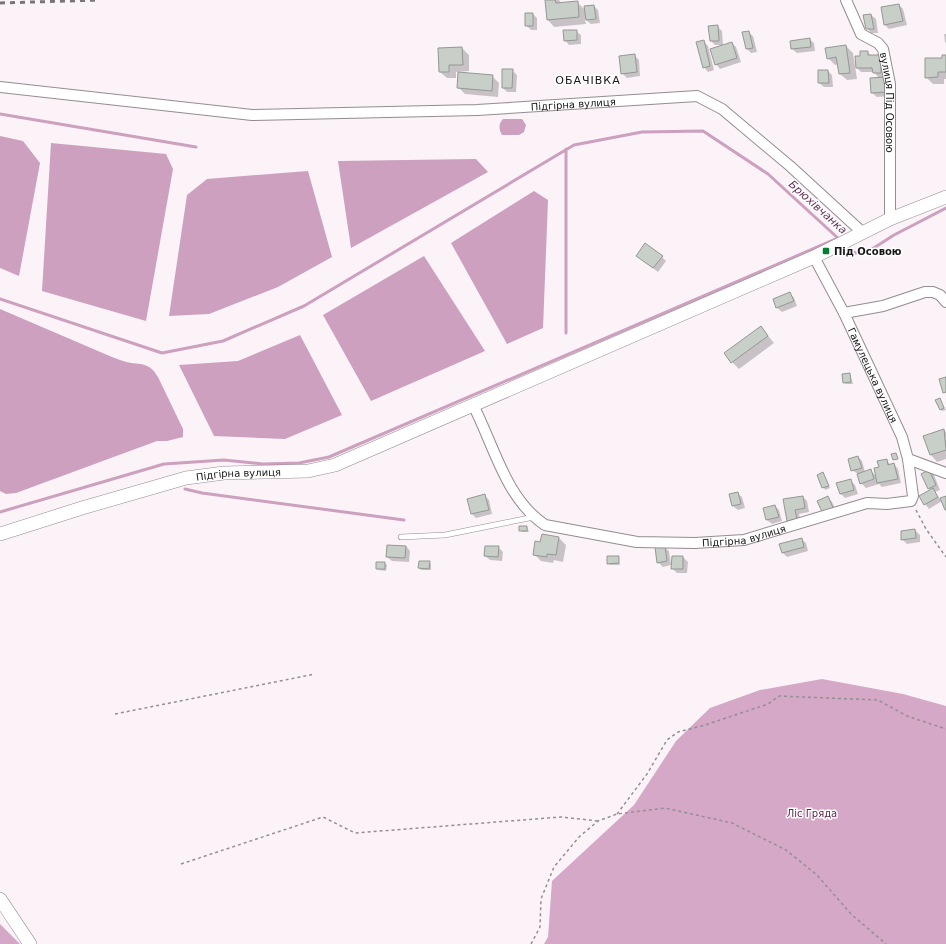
<svg xmlns="http://www.w3.org/2000/svg" width="946" height="944" font-family="'DejaVu Sans',sans-serif">
	<style>
		.forest { fill: #d4a8c6 }
		.water { fill: #cca0be }
		.shadow { fill: #0003 }
		.lines { fill: none; stroke-linecap: round; stroke-linejoin: round }
		.stream { stroke: #cca0be; stroke-width: 3 }
		.building { fill: #c8cec8; stroke: #939893 }
		.lane-casing { stroke: #938c91; stroke-width: 6 }
		.street-casing { stroke: #938c91; stroke-width: 12 }
		.secondary-casing { stroke: #938c91; stroke-width: 14 }
		.path { stroke: #948f92; stroke-width: 1.5; stroke-dasharray: 3 3; stroke-linecap: butt }
		.lane { stroke: #fff; stroke-width: 5 }
		.street { stroke: #fff; stroke-width: 10 }
		.secondary { stroke: #fff; stroke-width: 13 }
		.rail { stroke: #797577; stroke-width: 3; stroke-dasharray: 5 5; stroke-linecap: butt }
		.poi-dot { fill: #077d34; stroke: #fff; stroke-width: 1.5 }
		.labels { text-anchor: middle; stroke-width: 3; stroke-linejoin: round; paint-order: stroke }
		.street-label { font-size: 10px; fill: #171516; stroke: #fff }
		.poi-label { font-size: 10px; font-weight: bold; fill: #171516; stroke: #fff; text-anchor: start }
		.park-label { font-size: 10px; fill: #5c274f; stroke: #fff }
		.neighbourhood-label { font-size: 11px; letter-spacing: 1px; fill: #171516; stroke: #fff }
		.water-label { font-size: 11px; font-style: italic; fill: #662f58; stroke: #fff }
	</style>
	<rect width="100%" height="100%" fill="#fbf3f8"/>
	<path class="forest" d="M822 679 903 694 946 706V944H544L548 937 552 881 634 805 676 741 710 708 760 690Z
		M0 924 20 944H0Z"/>
	<path class="water" d="M503 119H522L526 125 524 132 519 135H502C499 130 498 124 503 119Z
		M0 136 23 141 40 163 19 276 0 268Z
		M51 143 166 154 173 169 146 321 42 291Z
		M476 159 488 172 351 248 338 161Z
		M308 171 332 257 278 287 209 314 169 316 187 195 207 179Z
		M534 191 548 200 543 328 507 344 451 243Z
		M424 256 485 351 371 401 323 315Z
		M0 309 112 357C118 359 125 362 131 363 145 364 151 365 158 377L183 429V437L167 441H157L16 493 6 494 0 491Z
		M300 335 342 415 285 439 214 436 179 365 238 361Z"/>
	<path class="shadow" d="M546 0H559L562 4 577 2 585 10 594 6 598 10 600 23 591 24 585 19 586 24 554 27 548 20Z
		M899 5 903 9 907 25 889 29 885 25Z
		M533 14 537 18V30H531L526 25Z
		M871 15 876 19 878 33H871L867 28Z
		M717 26 722 31 723 45H715L711 41Z
		M576 31 581 35V44L569 45 565 40Z
		M748 32 753 36 757 52 751 53 747 49 743 33Z
		M944 34H946V43L945 42Z
		M809 39 814 43 815 51 797 53 792 49 791 41Z
		M704 42 708 46 714 70 708 72 704 67Z
		M732 43 736 47 741 62 720 69 716 64Z
		M846 46 853 53 857 79 847 80 840 74 839 64 835 65 828 58Z
		M462 48 469 55V71L456 72V78H447L440 72 439 49Z
		M867 52 872 56H880L891 96 877 97 872 93 879 78 874 72H861L857 68 861 57Z
		M634 55 639 60 640 76 627 78 622 73Z
		M946 56V79H944V84H933L926 77Z
		M512 70 517 75 516 92H507L503 88Z
		M828 71 832 75 833 87H824L819 83Z
		M492 76 499 83 498 97 465 94 458 87Z
		M662 257 666 261 658 272 642 260Z
		M790 293 794 298 797 306 782 312 777 308 774 300Z
		M761 327 774 343 739 369 732 362Z
		M850 374 853 384H846L844 382Z
		M940 400 946 410 942 411 940 409Z
		M944 430 946 432V459L937 462 931 455 925 437Z
		M858 457 862 461 865 472 871 471 876 476 880 468 886 460 891 465 894 464 898 469 901 483 882 487 879 484 866 488 861 483 858 474 852 470Z
		M929 471 934 475 940 490 935 492 940 499 946 497V510L942 501 929 509 925 504 931 491 922 474Z
		M823 473 830 488 825 490 818 475Z
		M850 480 855 485 858 494 845 498 841 494Z
		M737 493 742 497 745 508 738 510 733 506 730 495Z
		M484 495 489 500 492 514 476 518 472 514Z
		M803 497 807 501 809 512 799 514 801 523 792 525 788 520Z
		M828 497 832 502 838 514 828 518Z
		M775 506 779 510 782 521 772 524 767 520Z
		M527 527 529 532H522L520 530Z
		M915 530 920 535V542L907 544 902 539Z
		M559 538 566 545 563 562 554 560 553 563 541 561 534 554Z
		M801 539 806 543 808 551 787 557 783 553Z
		M406 546 410 551 409 562 392 561 387 557Z
		M498 547 503 552 502 561 490 560 485 556Z
		M664 547 669 551 671 565 663 567 658 562Z
		M618 557 620 565H610L608 563Z
		M673 557H683L688 562 687 573H677L672 568Z
		M429 562 431 564V570H421L419 568Z
		M385 563 387 565 386 571 379 570 377 569Z"/>
	<g class="lines">
		<path class="stream" d="M0 114 196 147
			M846 246 855 253 869 251 894 235 946 208
			M0 299 162 353 223 341 304 306 574 145 642 132 703 131 768 174 840 240
			M566 333V149
			M185 489 202 493 404 520
			M0 512 164 464 224 460 263 464 299 463 329 457 836 239"/>
	</g>
	<path class="building" d="M545 0H555L556 3 578 1 579 17 547 20Z
		M899 4 903 21 884 25 881 7Z
		M594 5 596 19 586 20 584 6Z
		M525 13H533V26H525Z
		M871 14 874 29H866L863 15Z
		M718 25 719 41H710L708 26Z
		M563 30H577V40L564 41Z
		M749 31 753 48 746 49 742 32Z
		M810 38 811 47 791 49 790 41Z
		M704 40 710 66 703 68 696 42Z
		M732 42 737 58 715 65 710 49Z
		M846 45 850 73 839 74 836 57 827 59 825 48Z
		M462 47 463 65H449V72H439L438 48Z
		M860 51H868V55H881V73H873L872 68H856L855 56H860Z
		M635 54 637 72 621 74 619 56Z
		M942 55H946V72H938V77L925 78V58H942Z
		M502 69H513L512 88H502Z
		M818 70H828L829 83H818Z
		M458 72 493 75 492 91 457 88Z
		M886 77 887 92 871 93 870 78Z
		M645 243 663 256 653 268 636 256Z
		M790 292 794 301 776 308 773 299Z
		M761 326 768 336 731 363 724 353Z
		M850 373 851 382 843 383 842 374Z
		M946 377V392L943 393 939 379Z
		M940 398 944 408 940 410 935 400Z
		M944 429 946 450 930 455 923 436Z
		M896 453 898 459 893 460 891 454Z
		M858 456 862 468 851 471 848 459Z
		M887 459 888 465 894 463 898 479 877 483 874 468 879 467 877 461Z
		M871 469 874 479 860 484 857 474Z
		M929 470 936 485 928 489 921 474Z
		M823 472 829 486 822 488 817 475Z
		M851 479 854 490 840 494 836 483Z
		M933 488 938 497 924 505 919 496Z
		M738 492 741 504 732 506 729 494Z
		M485 494 489 510 471 514 467 499Z
		M803 496 805 508 795 510 797 519 787 521 783 499Z
		M828 496 834 510 823 514 817 501Z
		M946 496V510H945L940 498Z
		M775 505 779 517 766 520 763 508Z
		M519 526H527V531H519Z
		M915 529 916 538 901 540V531Z
		M542 534 559 537 556 555 547 554V557L533 555 535 541 540 542Z
		M802 538 804 547 782 553 779 544Z
		M387 545 406 546 405 558 386 557Z
		M485 546H499L498 557 484 556Z
		M665 546 667 561 657 563 655 547Z
		M607 556H619V563L607 564Z
		M672 556H683V569H671Z
		M419 561H430L429 569 418 568Z
		M376 562H385V569H376Z"/>
	<g class="lines">
		<g class="lane-casing">
			<path id="lane" d="M401 537 445 535 534 517"/>
		</g>
		<g class="street-casing">
			<g id="street">
				<path id="s1" d="M846 0 861 34 878 43 883 49 890 84V219"/>
				<path id="s2" d="M0 87 252 115 477 110 697 96 722 109 790 166 862 232"/>
				<path id="s3" d="M814 257 844 313 902 437 908 459 946 473"/>
				<path d="M844 313 883 306 925 292H933L940 295 946 302"/>
				<path id="s4" d="M473 405C494 445 505 498 545 525L637 542 695 543 744 540 867 503 887 504 911 501 913 496 908 459"/>
			</g>
		</g>
		<g class="secondary-casing">
			<g id="secondary">
				<path id="s5" d="M0 534 82 508 186 478 224 473 308 471 335 465 814 257 890 219 946 197"/>
				<path d="M0 899 30 944"/>
			</g>
		</g>
		<path class="path" d="M916 510 926 529 946 557
			M115 714 315 674
			M617 814 647 774 667 740 678 732 705 725 768 704 779 696 878 700 907 716 946 729
			M181 864 323 817 355 833 561 817 598 821
			M531 944 540 927 541 899 554 867 579 837 598 821 617 814 665 808 732 823 786 850 817 875 851 914 886 944"/>
		<use href="#lane" class="lane"/>
		<use href="#street" class="street"/>
		<use href="#secondary" class="secondary"/>
		<path class="rail" d="M0 3 100 0"/>
	</g>
	<rect class="poi-dot" x="822" y="247" width="8" height="8" rx="2"/>
	<g class="labels">
		<g class="street-label">
			<text dy="4" stroke="none"><textPath href="#s1" startOffset="118">вулиця Під Осовою</textPath></text>
			<text dy="4" stroke="none"><textPath href="#s2" startOffset="575">Підгірна вулиця</textPath></text>
			<text dy="4" stroke="none"><textPath href="#s3" startOffset="132">Гамулецька вулиця</textPath></text>
			<text dy="4" stroke="none"><textPath href="#s5" startOffset="247">Підгірна вулиця</textPath></text>
			<text dy="4" stroke="none"><textPath href="#s4" startOffset="343">Підгірна вулиця</textPath></text>
		</g>
		<g class="poi-label">
			<text x="834" y="255">Під Осовою</text>
		</g>
		<g class="park-label">
			<text x="812" y="817">Ліс Гряда</text>
		</g>
		<g class="neighbourhood-label">
			<text x="588" y="84">ОБАЧІВКА</text>
		</g>
		<g class="water-label">
			<text transform="translate(818 207) rotate(42)" y="4">Брюхівчанка</text>
		</g>
	</g>
</svg>
